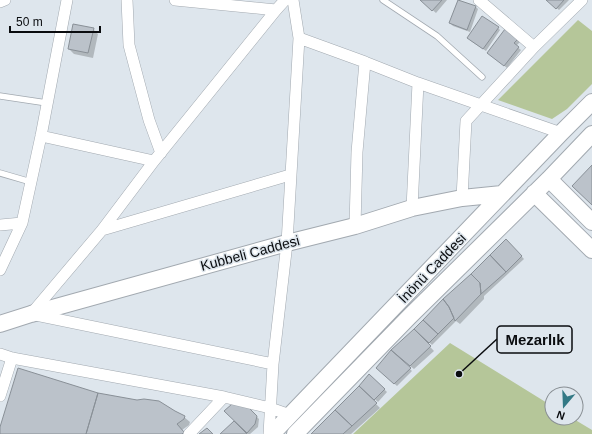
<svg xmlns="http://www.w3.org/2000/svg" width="592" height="434" font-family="Arial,sans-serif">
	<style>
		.green { fill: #b5c699 }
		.shadow { fill: #0003 }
		.building { fill: #bbc2ca; stroke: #899097 }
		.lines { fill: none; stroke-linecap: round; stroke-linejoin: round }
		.lane-casing { stroke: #a2a9b0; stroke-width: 7 }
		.street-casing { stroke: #a2a9b0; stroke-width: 12 }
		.secondary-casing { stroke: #a2a9b0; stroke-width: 18 }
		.lane { stroke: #fff; stroke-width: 5.5 }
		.street { stroke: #fff; stroke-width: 11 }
		.secondary { stroke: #fff; stroke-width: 16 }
		.labels { text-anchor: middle; stroke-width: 3; stroke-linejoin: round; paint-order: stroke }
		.street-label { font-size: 14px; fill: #0a0c0f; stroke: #dee6ed }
		.leader { fill: none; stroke: #0a0c0f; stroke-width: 1.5 }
		.callout-dot { fill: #0a0c0f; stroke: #dee6ed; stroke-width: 1.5 }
		.callout { fill: #dee6ed; stroke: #0a0c0f; stroke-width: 1.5 }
		.callout-label { font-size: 15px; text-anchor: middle; font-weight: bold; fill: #0a0c0f }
	</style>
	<rect width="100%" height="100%" fill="#dee6ed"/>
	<path class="green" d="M578 20 592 31V84L567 109 552 119 498 100Z
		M450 343 552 406V418H572L592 430V434H353Z"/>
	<path class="shadow" d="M421 0H447L436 13Z
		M458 0 476 7 478 9 470 32 453 26 450 23Z
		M548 0H569L559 10Z
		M498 28 500 30 486 51 471 41Z
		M93 29 98 34 93 58 74 54 69 49Z
		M506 30 520 42 516 46 521 50 507 68 491 55Z
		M506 240 524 259 484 296V299L460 324 456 321 432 345 415 329Z
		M414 330 434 351 414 369 406 363 405 364 412 371 397 386 377 368 392 351Z
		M370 376 387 392 378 402 360 386Z
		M359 387 380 408 351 434H312Z
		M98 394 184 417 190 422 189 425 182 430 185 434H0V430Z
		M245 406 259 419 258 427 250 434H221L236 421Z"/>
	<path class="building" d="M420 0H442L432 11Z
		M458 0 476 6 467 30 449 23Z
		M546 0H564L556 9Z
		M482 16 499 27 483 49 467 38Z
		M73 24 94 28 88 53 68 49Z
		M505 29 518 39 514 43 519 47 504 66 487 53Z
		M592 165V205L572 186Z
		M506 239 522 256 506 272 490 255Z
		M490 255 506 272 481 294 480 283 471 274Z
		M471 274 480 283 481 294 455 321 449 307 443 299Z
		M443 299 449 307 454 318 438 334 423 320Z
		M423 320 438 334 429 343 414 329Z
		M414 329 431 346 410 366 391 350Z
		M391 350 411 368 394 384 376 368Z
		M18 368 98 393 86 434H0V427Z
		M369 374 385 389 374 400 359 386Z
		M359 386 377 403 352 426 335 410Z
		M98 393 137 400 144 399 159 401 175 411 185 416 184 419 177 424 184 432 182 434H86Z
		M232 404 246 405 257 416 255 424 247 433 224 411Z
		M335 410 352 426 343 434H311Z
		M234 421 247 434H220Z
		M207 428 213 434H199Z"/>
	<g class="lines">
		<g class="lane-casing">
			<path id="lane" d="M383 0 437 36 482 77
				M0 96 47 103
				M0 173 31 182"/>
		</g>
		<g class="street-casing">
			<path id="street" d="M127 0 129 45 149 120 161 153
				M175 0 276 10
				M479 0 534 47
				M0 2 5 0
				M299 38 365 62 418 83 561 133
				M41 136 154 161
				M462 198 466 121 534 47 582 0
				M412 208 418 83
				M0 225 22 223
				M355 226 357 152 365 62
				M102 230 290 175
				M0 270 22 223 41 136 67 0
				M0 354 12 358 224 397 270 408 290 415
				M273 364 31 314 102 230 154 161 276 10 285 0
				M0 396 12 358
				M189 434 224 397
				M269 434 273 364 287 243 299 38 293 0"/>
		</g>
		<g class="secondary-casing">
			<path id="secondary" d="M549 179 592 222
				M534 193 592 250
				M0 324 31 314 287 243 355 226 412 208 462 198 502 194
				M272 434 561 133 592 102
				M295 434 409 317 549 179 592 134"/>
		</g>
		<use href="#lane" class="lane"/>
		<use href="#street" class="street"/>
		<use href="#secondary" class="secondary"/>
	</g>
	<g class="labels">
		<g class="street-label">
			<text transform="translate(250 253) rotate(-15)" y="5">Kubbeli Caddesi</text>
			<text transform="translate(432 268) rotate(-46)" y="5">İnönü Caddesi</text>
		</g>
	</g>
	<path class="leader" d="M459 374L497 339"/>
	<circle class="callout-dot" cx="459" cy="374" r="4"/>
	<rect class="callout" x="497" y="326" width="75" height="27" rx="4"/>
	<g class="callout-label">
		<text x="535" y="345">Mezarlık</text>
	</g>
	<g transform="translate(564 406) rotate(199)"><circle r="19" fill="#dee6ed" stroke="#898f94"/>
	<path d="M0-3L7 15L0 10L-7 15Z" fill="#337985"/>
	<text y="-6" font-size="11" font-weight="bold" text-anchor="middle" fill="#0a0c0f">N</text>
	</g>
	<path d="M10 26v6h90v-6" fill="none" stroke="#0a0c0f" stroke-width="2"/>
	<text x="16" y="26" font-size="12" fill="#0a0c0f" stroke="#dee6ed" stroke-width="3" paint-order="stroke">50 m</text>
</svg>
